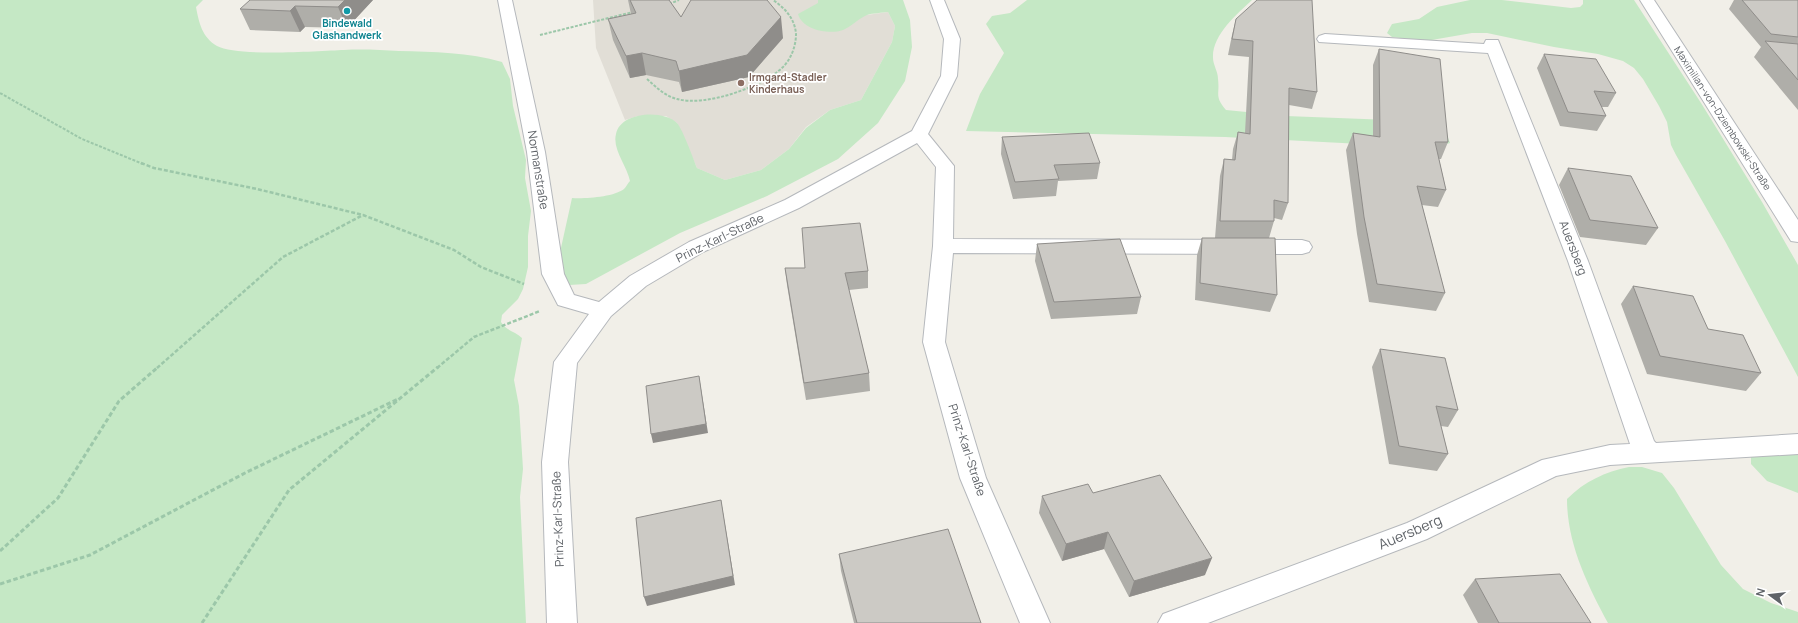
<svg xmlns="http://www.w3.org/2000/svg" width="1798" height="623" font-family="Manrope,sans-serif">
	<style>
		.education { fill: #e1ded6 }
		.green { fill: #c5e8c5 }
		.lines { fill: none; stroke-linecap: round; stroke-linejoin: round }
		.minor-casing { stroke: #b5b8bc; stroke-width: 2 }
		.path-far2 { stroke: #9cc7a9; stroke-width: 2; stroke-dasharray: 3 1.5; stroke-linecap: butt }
		.path-far1 { stroke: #9cc7a9; stroke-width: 2.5; stroke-dasharray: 4 2; stroke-linecap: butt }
		.path { stroke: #9cc7a9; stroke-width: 3; stroke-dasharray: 4.5 2.5; stroke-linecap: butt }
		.minor { fill: #fff; fill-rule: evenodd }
		.wall { fill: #afaea9 }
		.shaded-wall { fill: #8f8d8a }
		.building { fill: #cccac5; stroke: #8f8d8a }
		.culture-dot { fill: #0f9aa8; stroke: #fff; stroke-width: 1.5 }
		.education-dot { fill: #8d6e63; stroke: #fff; stroke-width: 1.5 }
		.labels { text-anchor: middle; stroke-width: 3.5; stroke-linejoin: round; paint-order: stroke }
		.far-culture-label { font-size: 10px; font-weight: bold; fill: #0d838f; stroke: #fff }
		.far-education-label { font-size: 10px; font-weight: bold; fill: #785e54; stroke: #fff; text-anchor: start }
		.far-street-label { font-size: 10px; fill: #5f6368; stroke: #fff }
		.street-label { font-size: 12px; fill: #5f6368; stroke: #fff }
		.near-street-label { font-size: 14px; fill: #5f6368; stroke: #fff }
	</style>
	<rect width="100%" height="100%" fill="#f1efe8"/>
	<path class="education" d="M593 0H821L867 15 888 12 895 26 892 42 861 100 830 110 806 127 789 149 761 170 725 180 697 168 677 123 666 116H638L625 120 596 48Z"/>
	<path class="green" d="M0 0H203L196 7C199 23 202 37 217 46 237 57 318 51 344 50 362 49 381 50 399 51 433 52 469 52 502 62L510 79 513 106 526 160 525 178 531 211 528 236V267L523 289 518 299 502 315 501 322C506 331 515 331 522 338L514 380 519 406 523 469 520 497 526 623H0Z
		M818 0H903L910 20 912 47 905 81 878 123 838 159 767 196 680 233 586 284 569 285 564 280 557 266 572 198C584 199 614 197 624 189 626 187 628 183 630 181 627 166 612 149 616 134 620 112 663 109 677 123 683 130 693 158 697 168L725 180 761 170 789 149 806 128 830 110 861 100 892 42 895 26 888 12C882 13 873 13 867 15 859 18 851 27 843 30 830 35 802 30 798 14L818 3Z
		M1027 0H1252C1237 14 1212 35 1213 58 1213 65 1218 71 1218 79 1220 95 1214 96 1226 110L1286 116 1390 120 1447 135 1450 143 1443 145 1400 146 1225 137 966 131 980 94 1004 53 986 24 992 16 1010 13Z
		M1470 0H1502L1571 8 1580 7 1583 4V0H1634L1701 103 1762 202 1798 265V377L1725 241 1676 155 1671 145 1667 122 1659 106 1643 79 1634 68 1623 61 1598 54 1554 47 1487 33H1472L1426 41 1392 37 1387 33 1392 24 1419 19 1437 7Z
		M1798 452V493L1767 481 1751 464V455Z
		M1629 467H1642L1662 473 1674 488 1721 565 1743 589 1771 603 1798 612V623H1608C1587 584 1567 543 1567 499 1585 481 1605 472 1629 467Z"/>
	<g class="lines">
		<g class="minor-casing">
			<path id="minor" d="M498 0H512L545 152 564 274 574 295 599 302 630 276 689 242 785 200 912 131 941 76 944 39 930 0H944L960 39 957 76 928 134 954 166 953 239 1302 240 1309 242 1312 247 1309 252 1302 254 953 253 945 342 986 478 1050 623H1020L960 478 923 342 933 246 936 167 917 143 799 208 703 252 646 286 611 316 577 363 568 462 577 623H547L542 462 554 362 589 314 558 305 542 274 527 152Z
				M1640 0H1654L1798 220V242L1791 241Z
				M1325 34 1484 44 1486 40H1498L1588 261 1654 441 1656 443 1798 434V454L1610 465 1556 476 1427 539 1208 623H1158L1163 614 1407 523 1542 460 1610 445 1630 444 1568 261 1488 53 1319 42 1317 39 1319 36Z"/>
		</g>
		<path class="path-far2" d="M669 4 679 0
			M540 35 633 12
			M647 79C656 87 665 96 677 99 706 107 762 87 783 67 791 59 796 46 796 34 795 19 785 8 773 0
			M0 93 82 139 143 164"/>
		<path class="path-far1" d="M141 163 154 168 257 189 363 215 454 250 481 267 524 284
			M157 368 283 257 363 215
			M437 368 474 337 540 311"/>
		<path class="path" d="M0 551 58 498 119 401 158 367
			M0 584 90 555 245 473 398 399
			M202 623 289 490 438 367"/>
		<use href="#minor" class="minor"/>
	</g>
	<path class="wall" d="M373 0 347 28 305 27 300 32 250 30 240 9Z
		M628 0H669L681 17 783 38 749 77 682 92 679 82 646 75 630 78 613 40 608 19 631 14Z
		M1734 0H1798V110L1754 57 1761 47 1729 9Z
		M1236 19 1317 92 1312 109 1289 105 1288 203 1282 220 1274 218V221L1269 238 1277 295 1270 312 1195 300 1197 255 1202 238H1215L1220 176 1224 159 1232 160 1233 149 1238 132 1245 133 1249 57 1228 55 1232 35Z
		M1379 49 1448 142 1441 159H1439L1446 190 1438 207 1422 205 1445 293 1436 311 1369 302 1357 234 1346 150 1353 133 1373 136V65Z
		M1544 54 1616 93 1608 107H1601L1606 116 1597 131 1560 126 1537 68Z
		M1002 137 1100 163 1097 179 1058 181 1056 196 1013 199 1001 154Z
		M1568 168 1658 228 1646 245 1580 237 1559 185Z
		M1037 244 1141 297 1137 314 1051 319 1035 261Z
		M785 268 868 271V288L849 290 869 373 870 391 806 400 787 285Z
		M1633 286 1708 329 1761 373 1746 391 1647 374 1621 304Z
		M1380 349 1458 410 1448 427 1441 426 1448 454 1437 471 1389 464 1372 367Z
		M1093 493 1205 575 1129 597 1104 549 1062 561 1039 513 1042 496Z
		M839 554 981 623H854L841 571Z
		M1475 579 1591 623H1478L1463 595Z"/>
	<path class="shaded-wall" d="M345 0H373L347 28 338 7Z
		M295 6 305 27 300 32 290 11Z
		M781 17 783 38 749 77 682 92 679 71Z
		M642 53 646 75 630 78 626 56Z
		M699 376 708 433 653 443 651 434Z
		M721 500 735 585 647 606 644 597Z
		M1108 532 1104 549 1062 561 1066 544Z
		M1212 558 1205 575 1129 597 1134 581Z"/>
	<path class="building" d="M250 0H345L338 7 295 6 290 11 240 9Z
		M630 0H669L681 17 691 0H767L781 17 747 55 679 71 676 61 642 53 626 56 608 19 636 13Z
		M1257 0H1312L1317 92 1289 88 1288 203 1274 200V221H1220L1224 159 1235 160 1238 132 1250 134 1253 41 1232 39 1236 19Z
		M1742 0H1798V37L1771 34Z
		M1765 41 1798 44V80Z
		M1379 49 1440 59 1448 142H1435L1446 190 1417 186 1445 293 1377 284 1364 217 1353 133 1380 137Z
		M1544 54 1596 59 1616 93 1594 91 1606 116 1568 112Z
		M1089 133 1100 163 1054 165 1059 179 1015 182 1002 137Z
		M1568 168 1631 176 1658 228 1590 220Z
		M860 223 868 271 845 273 869 373 804 383 785 268H805L802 228Z
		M1202 238H1275L1277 295 1200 283Z
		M1120 239 1141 297 1054 302 1037 244Z
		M1633 286 1693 296 1708 329 1743 335 1761 373 1660 356Z
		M1380 349 1445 358 1458 410 1436 406 1448 454 1399 446Z
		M699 376 706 424 651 434 646 386Z
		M1160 475 1212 558 1134 581 1108 532 1066 544 1042 496 1088 484 1093 493Z
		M721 500 733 576 644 597 636 518Z
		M948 529 981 623H857L839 554Z
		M1560 574 1591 623H1499L1475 579Z"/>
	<circle class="culture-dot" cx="347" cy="11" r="4"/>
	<circle class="education-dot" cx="741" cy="83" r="4"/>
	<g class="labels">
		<g class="far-culture-label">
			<text x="347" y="27">Bindewald<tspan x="347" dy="12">Glashandwerk</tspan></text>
		</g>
		<g class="far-education-label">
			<text x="749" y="81">Irmgard-Stadler<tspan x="749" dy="12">Kinderhaus</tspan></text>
		</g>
		<g class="far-street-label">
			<text transform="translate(1723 118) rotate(57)" y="4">Maximilian-von-Dziembowski-Straße</text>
		</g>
		<g class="street-label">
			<text transform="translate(538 170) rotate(81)" y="4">Normanstraße</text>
			<text transform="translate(720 238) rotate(-26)" y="4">Prinz-Karl-Straße</text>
			<text transform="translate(1573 248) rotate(69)" y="4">Auersberg</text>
			<text transform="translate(967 450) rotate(72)" y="4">Prinz-Karl-Straße</text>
			<text transform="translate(558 519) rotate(-92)" y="4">Prinz-Karl-Straße</text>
		</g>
		<g class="near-street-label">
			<text transform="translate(1410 532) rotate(-23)" y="5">Auersberg</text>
		</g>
	</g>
	<g transform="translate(1770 595) rotate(285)" stroke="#ffffff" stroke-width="3" paint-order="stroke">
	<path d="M0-3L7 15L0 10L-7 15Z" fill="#5f6368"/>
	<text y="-6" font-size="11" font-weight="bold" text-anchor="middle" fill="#5f6368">N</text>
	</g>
</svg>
